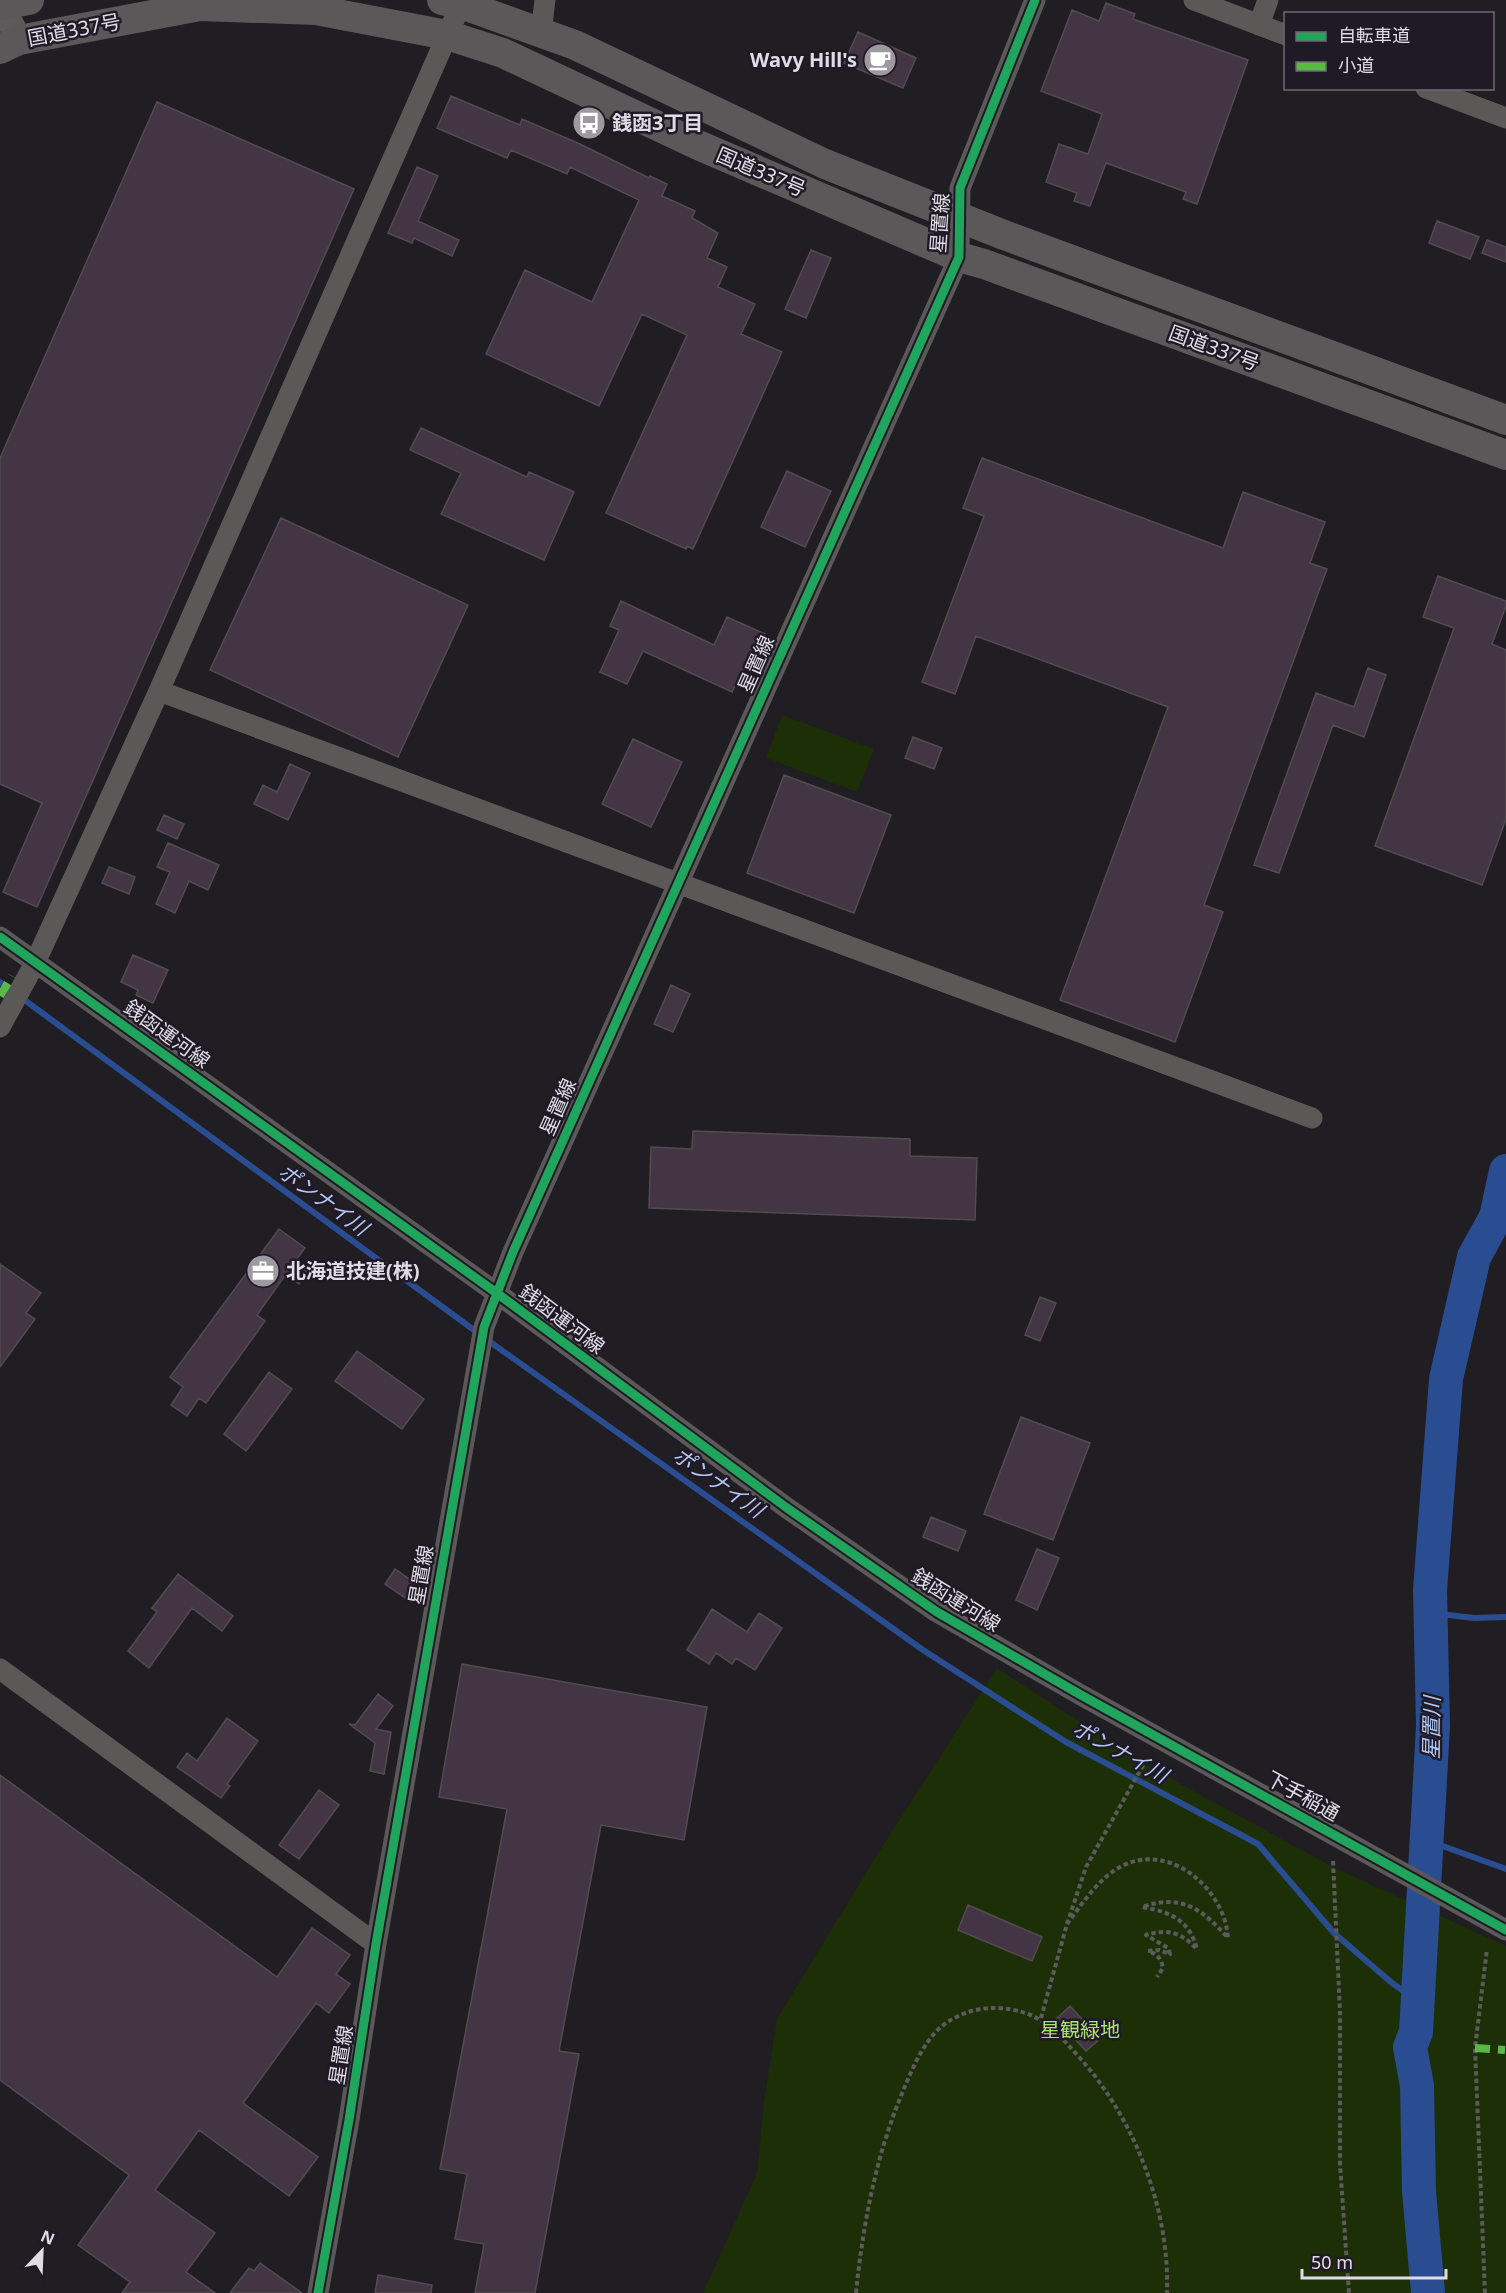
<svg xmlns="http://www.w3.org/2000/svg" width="1506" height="2293" font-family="'Noto Sans','Noto Sans JP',sans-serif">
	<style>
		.green { fill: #1d2f06 }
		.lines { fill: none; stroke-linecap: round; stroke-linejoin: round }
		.stream { stroke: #2a4d91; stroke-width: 6 }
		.river { stroke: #2a4d91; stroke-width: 34 }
		.building { fill: #443544; stroke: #504c51; stroke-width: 1.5 }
		.path { stroke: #5c5b5c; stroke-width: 4; stroke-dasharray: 4.5 3; stroke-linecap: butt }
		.minor { stroke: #5b5958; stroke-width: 21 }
		.major { stroke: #5c5a5a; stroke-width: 26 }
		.highway { stroke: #5a5858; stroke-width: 30 }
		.quiet { stroke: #58b947; stroke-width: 8; stroke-dasharray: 15 8; stroke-linecap: butt }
		.cycleway-casing { stroke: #201a26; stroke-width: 13 }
		.cycleway { stroke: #20a55d; stroke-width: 9 }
		.labels { text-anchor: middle; stroke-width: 5; stroke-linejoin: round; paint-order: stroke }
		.street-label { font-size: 20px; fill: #e0dce5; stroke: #201a26 }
		.poi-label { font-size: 20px; font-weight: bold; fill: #e0dce5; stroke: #201a26; text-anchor: start }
		.park-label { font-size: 20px; fill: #aae36f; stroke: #201a26 }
		.water-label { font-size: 21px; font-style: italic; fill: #b1c8f1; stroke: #201a26 }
	</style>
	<rect width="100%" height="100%" fill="#201d23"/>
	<path class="green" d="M782 715 874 749 857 792 766 758Z
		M997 1668 1144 1764 1333 1867 1506 1946V2293H703L757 2173 764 2101 777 2019 880 1850Z"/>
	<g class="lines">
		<path class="stream" d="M0 982 478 1333
			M486 1339 923 1650 1066 1742 1258 1844 1334 1933 1392 1983 1418 2001
			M1432 1613 1474 1618 1506 1617
			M1426 1840 1506 1869"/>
		<path class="river" d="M1428 2293 1419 2191 1417 2086 1410 2047 1416 2032 1433 1726 1430 1590 1446 1379 1474 1257 1496 1217 1506 1171"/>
	</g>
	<path class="building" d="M1106 3 1135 14 1133 19 1248 60 1197 204 1183 199 1186 192 1106 163 1090 206 1074 201 1077 193 1046 182 1059 144 1088 154 1102 114 1041 91 1072 10 1099 21Z
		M858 32 916 58 903 88 844 63Z
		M451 96 520 125 522 119 580 144 649 178 650 176 667 184 662 196 695 211 692 218 718 233 707 258 727 267 718 287 755 304 741 334 782 352 693 549 687 546 686 549 606 513 687 335 642 314 599 406 486 354 525 270 592 302 639 200 570 167 567 174 511 150 507 158 437 128Z
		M157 102 354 189 37 907 3 892 42 803 0 784V458Z
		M417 167 438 176 418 221 459 240 452 256 414 238 412 243 388 233Z
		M1437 221 1479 237 1470 259 1429 243Z
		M1487 240 1506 247V262L1482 253Z
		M811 250 831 258 806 318 785 309Z
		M421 428 527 477 529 472 574 492 544 560 441 514 461 473 410 450Z
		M982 458 1223 548 1243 492 1325 522 1310 563 1327 569 1204 905 1223 912 1175 1042 1060 1000 1168 707 976 636 955 694 922 682 984 516 963 508Z
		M787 471 831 491 805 547 761 527Z
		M281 518 468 605 398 757 210 670Z
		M1438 576 1506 601V606L1492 644 1506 650V819L1482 885 1375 846 1454 628 1423 617Z
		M621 601 714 645 727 617 765 634 756 654 751 652 732 692 643 651 627 684 600 672 619 630 610 626Z
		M1368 668 1386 675 1364 737 1333 725 1279 873 1254 865 1316 693 1354 707Z
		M913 737 942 748 934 769 905 758Z
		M633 739 682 762 651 827 602 804Z
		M290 764 310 773 288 820 254 804 263 785 277 792Z
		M784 775 891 815 854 913 747 873Z
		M164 815 184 824 177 839 157 830Z
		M168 843 219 865 208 890 189 881 175 913 156 904 170 872 157 867Z
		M109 867 135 877 129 894 102 883Z
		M133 955 168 970 153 1003 136 995 138 990 121 982Z
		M671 985 690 994 673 1032 654 1024Z
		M693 1131 910 1139V1156L977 1158 975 1220 649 1208 651 1147 692 1149Z
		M279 1229 305 1248 294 1263 307 1272 299 1284 286 1274 257 1315 265 1321 206 1403 199 1398 187 1416 171 1405 183 1387 170 1377Z
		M0 1264 41 1293 26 1313 35 1319 0 1367Z
		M1040 1297 1056 1303 1040 1341 1025 1335Z
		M357 1351 424 1399 402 1429 335 1381Z
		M269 1372 292 1389 246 1451 224 1434Z
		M1021 1417 1090 1443 1053 1540 984 1514Z
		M931 1517 966 1531 958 1551 923 1537Z
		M1037 1549 1059 1558 1037 1610 1016 1600Z
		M395 1569 421 1587 411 1602 385 1584Z
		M178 1574 233 1616 222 1631 192 1608 149 1668 128 1651 157 1612 152 1608Z
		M712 1609 747 1632 759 1613 782 1628 755 1670 736 1658 732 1664 716 1653 709 1664 687 1650Z
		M462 1664 707 1707 684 1840 601 1825 559 2051 579 2054 535 2293H475L484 2244 455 2239 467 2174 440 2169 507 1809 439 1797Z
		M378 1694 393 1706 376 1729 391 1732 384 1774 370 1771 375 1743 349 1724 355 1725Z
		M227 1718 258 1741 227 1784 230 1786 221 1798 177 1767 187 1753 197 1761Z
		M0 1775 277 1977 312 1928 350 1955 336 1974 350 1984 329 2013 316 2003 243 2103 318 2157 289 2196 199 2130 155 2190 215 2233 186 2272 215 2293H122L130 2282 78 2245 129 2175 0 2080Z
		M319 1790 339 1805 299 1859 279 1845Z
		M968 1905 1042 1937 1032 1961 958 1930Z
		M1070 2006 1100 2039 1086 2051 1056 2019Z
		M260 2263 302 2293H230L249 2268 254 2271Z
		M378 2275 432 2285 431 2293H375Z"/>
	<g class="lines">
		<path class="path" d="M1333 1861 1340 2012V2164L1349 2293
			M1067 1924C1082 1904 1098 1879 1120 1867 1169 1840 1225 1889 1228 1938 1203 1910 1182 1893 1142 1907 1171 1912 1189 1920 1197 1949 1181 1933 1169 1928 1146 1935L1168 1948 1170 1954 1159 1950 1148 1951C1157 1954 1161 1958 1163 1968L1157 1977
			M1041 2018 1067 1924 1086 1867 1146 1760
			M856 2293C863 2224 876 2155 903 2091 911 2072 919 2052 933 2035 948 2017 974 2007 997 2008 1038 2010 1053 2028 1079 2057 1134 2118 1170 2209 1167 2293
			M1485 2293 1475 2048 1487 1949"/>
		<path class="minor" d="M1194 0 1286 35
			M1259 25 1268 0
			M541 33 545 0
			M1426 88 1506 118
			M159 691 1312 1118
			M0 937 498 1294 787 1508 937 1612 1081 1695 1506 1930
			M0 1027 35 963 159 691 461 4
			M0 1669 376 1944
			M318 2293 349 2120 376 1944 484 1327 513 1252 959 257 960 188 1035 0"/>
		<path class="major" d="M0 2 19 40"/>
		<path class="highway" d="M442 0 461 4 575 45 825 164 1004 235 1506 420
			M0 5 29 0
			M0 49 19 40 200 6 316 10 447 35 503 53 698 145 959 257 984 264 1506 455"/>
		<path class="quiet" d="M0 996 12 976
			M1475 2048 1505 2050"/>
		<g class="cycleway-casing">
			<path id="cycleway" d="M0 937 498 1294 787 1508 937 1612 1081 1695 1506 1930
				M318 2293 349 2120 376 1944 484 1327 513 1252 959 257 960 188 1035 0"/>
		</g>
		<use href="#cycleway" class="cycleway"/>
	</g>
	<defs>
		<g id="cafe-disc" transform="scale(1.725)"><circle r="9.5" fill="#9d99a1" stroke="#201a26"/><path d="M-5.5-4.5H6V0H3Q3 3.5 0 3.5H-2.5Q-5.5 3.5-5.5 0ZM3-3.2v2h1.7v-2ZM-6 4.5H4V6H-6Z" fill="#fff"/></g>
		<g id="bus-disc" transform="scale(1.725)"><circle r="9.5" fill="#9d99a1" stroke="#201a26"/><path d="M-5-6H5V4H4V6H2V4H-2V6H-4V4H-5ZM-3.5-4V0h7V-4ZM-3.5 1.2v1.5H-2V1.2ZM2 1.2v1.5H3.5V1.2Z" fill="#fff"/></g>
		<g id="office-disc" transform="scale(1.725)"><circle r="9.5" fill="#9d99a1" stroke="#201a26"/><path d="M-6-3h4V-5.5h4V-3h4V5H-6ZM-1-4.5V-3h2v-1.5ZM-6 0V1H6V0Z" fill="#fff"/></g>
	</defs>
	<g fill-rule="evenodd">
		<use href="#cafe-disc" x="880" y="60"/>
		<use href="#bus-disc" x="589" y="123"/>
		<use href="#office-disc" x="263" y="1271"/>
	</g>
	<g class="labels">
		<g class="street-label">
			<text transform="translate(74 30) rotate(-11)" y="7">国道337号</text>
			<text transform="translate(761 172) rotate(23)" y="7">国道337号</text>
			<text transform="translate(940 223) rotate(-86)" y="7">星置線</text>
			<text transform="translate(1214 348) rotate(20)" y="7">国道337号</text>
			<text transform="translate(756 664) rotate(-66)" y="7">星置線</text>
			<text transform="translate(167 1034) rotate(36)" y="7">銭函運河線</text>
			<text transform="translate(558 1107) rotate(-66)" y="7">星置線</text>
			<text transform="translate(562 1319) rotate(37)" y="7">銭函運河線</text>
			<text transform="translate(421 1575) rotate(-80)" y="7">星置線</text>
			<text transform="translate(956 1600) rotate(32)" y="7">銭函運河線</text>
			<text transform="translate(1303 1796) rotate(29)" y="7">下手稲通</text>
			<text transform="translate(341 2055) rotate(-81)" y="7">星置線</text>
		</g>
		<g class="poi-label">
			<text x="857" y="67" text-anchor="end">Wavy Hill's</text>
			<text x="612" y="130">銭函3丁目</text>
			<text x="286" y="1278">北海道技建(株)</text>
		</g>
		<g class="park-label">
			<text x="1080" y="2037">星観緑地</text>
		</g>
		<g class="water-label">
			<text transform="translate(323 1200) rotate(36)" y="7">ポンナイ川</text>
			<text transform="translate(718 1483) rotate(35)" y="7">ポンナイ川</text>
			<text transform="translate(1432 1728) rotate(-89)" y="7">星置川</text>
			<text transform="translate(1120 1752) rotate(29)" y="7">ポンナイ川</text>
		</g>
	</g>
	<rect x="1284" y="12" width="210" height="78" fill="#201a26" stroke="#6d6872" stroke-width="1.5"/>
	<rect x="1296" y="32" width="30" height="9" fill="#20a55d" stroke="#6d6872" stroke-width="1.5"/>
	<text x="1338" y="42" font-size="18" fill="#e0dce5">自転車道</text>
	<rect x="1296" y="62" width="30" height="9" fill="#58b947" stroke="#6d6872" stroke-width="1.5"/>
	<text x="1338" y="72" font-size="18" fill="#e0dce5">小道</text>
	<g transform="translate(42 2251) rotate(23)" stroke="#201a26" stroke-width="4.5" paint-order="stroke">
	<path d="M0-4.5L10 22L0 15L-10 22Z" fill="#e0dce5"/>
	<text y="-9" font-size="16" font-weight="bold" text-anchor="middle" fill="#e0dce5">N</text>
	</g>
	<path d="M1302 2269v9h144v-9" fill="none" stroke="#e0dce5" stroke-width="3"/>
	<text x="1311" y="2269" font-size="18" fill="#e0dce5" stroke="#201a26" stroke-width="4.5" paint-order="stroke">50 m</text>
</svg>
